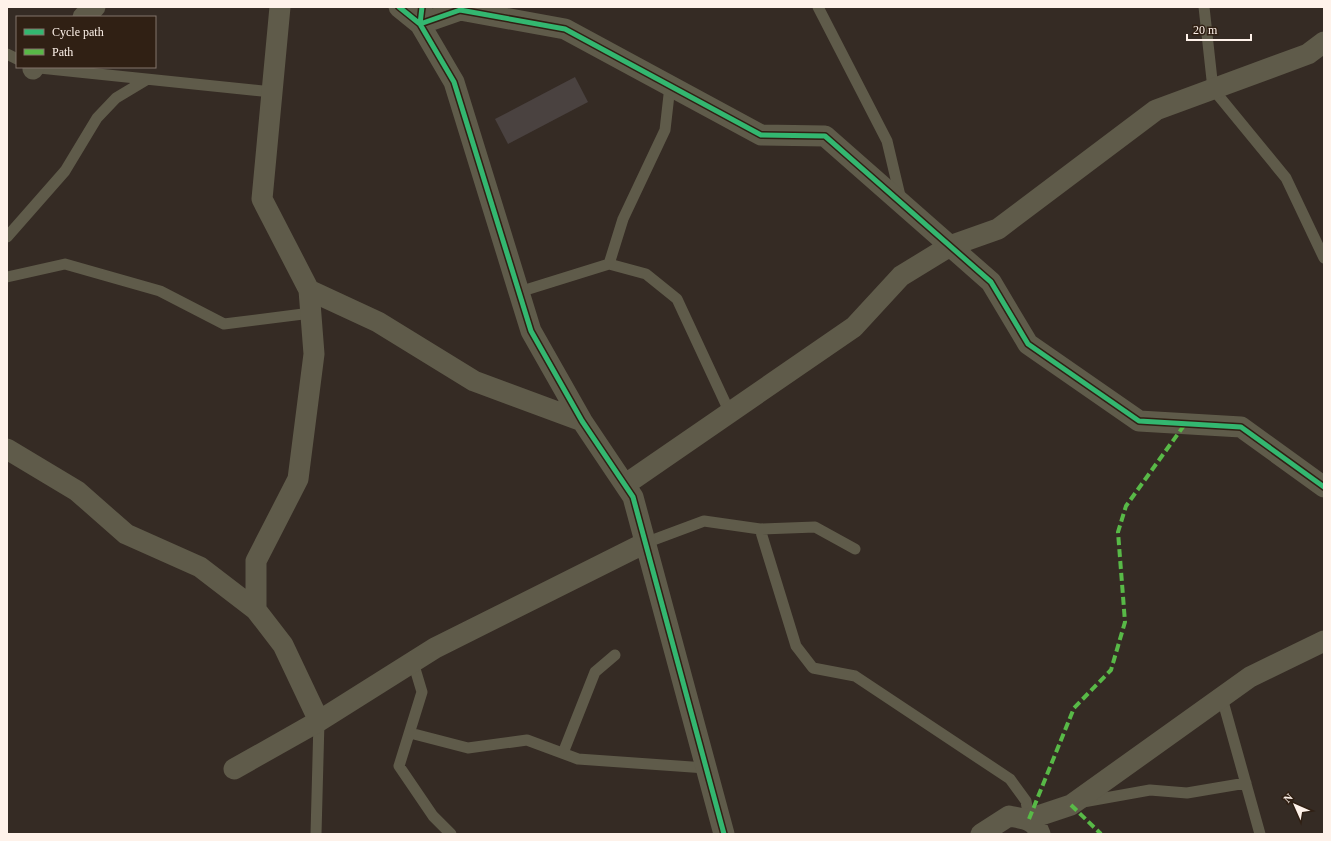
<svg xmlns="http://www.w3.org/2000/svg" width="1331" height="841" font-family="Georgia,serif">
	<style>
		.building { fill: #4a4240 }
		.lines { fill: none; stroke-linecap: round; stroke-linejoin: round }
		.lane { stroke: #5f5b4a; stroke-width: 11 }
		.street { stroke: #5f5b4a; stroke-width: 21 }
		.quiet { stroke: #58b947; stroke-width: 4; stroke-dasharray: 8 4; stroke-linecap: butt }
		.cycleway-casing { stroke: #302014; stroke-width: 8 }
		.cycleway { stroke: #33b770; stroke-width: 5 }
	</style>
	<rect width="100%" height="100%" fill="#352b24"/>
	<path class="building" d="M575 77 588 102 508 144 495 119Z"/>
	<g class="lines">
		<path class="lane" d="M818 7 887 141 901 200
			M1204 7 1213 89 1286 178 1324 258
			M7 54 17 59
			M30 67 272 92
			M7 237 65 171 97 118 116 98 146 80
			M609 264 623 219 665 130 670 86
			M7 277 65 264 160 291 224 324 311 313
			M519 292 609 264 646 274 677 299 730 413
			M760 529 796 646 813 668 855 676 1010 779 1026 801 1029 819
			M645 543 704 521 760 529 815 527 855 549
			M413 662 422 692 399 766 433 816 451 834
			M1222 698 1260 834
			M410 733 468 748 527 740 578 759 706 768
			M563 753 595 672 615 655
			M1083 802 1150 790 1187 793 1246 783
			M316 834 319 721"/>
		<path class="street" d="M399 7 420 24 454 82 531 331 582 421 633 497 724 834
			M422 7 420 24 460 10 565 29 761 135 825 136 991 282 1028 344 1139 421 1241 427 1324 487
			M83 17 95 7
			M33 69 34 67
			M309 290 378 322 474 381 582 421
			M7 449 77 491 126 534 200 567 256 610 283 645 319 721
			M626 484 854 327 901 276 950 246 998 229 1156 110 1308 54 1324 42
			M256 610V561L298 479 314 354 309 290 262 199 280 7
			M234 769 319 721 435 648 645 543
			M1029 819 1071 805 1250 677 1324 641
			M981 834 1009 816C1024 819 1035 819 1040 834"/>
		<path class="quiet" d="M1071 805 1101 834
			M1029 819 1074 708 1111 670 1125 622 1118 532 1126 506 1185 424"/>
		<g class="cycleway-casing">
			<path id="cycleway" d="M399 7 420 24 454 82 531 331 582 421 633 497 724 834
				M422 7 420 24 460 10 565 29 761 135 825 136 991 282 1028 344 1139 421 1241 427 1324 487"/>
		</g>
		<use href="#cycleway" class="cycleway"/>
	</g>
	<rect width="1331" height="841" fill="none" stroke="#fef2ea" stroke-width="16"/>
	<rect x="16" y="16" width="140" height="52" fill="#302014" stroke="#82746a"/>
	<rect x="24" y="29" width="20" height="6" fill="#33b770" stroke="#82746a"/>
	<text x="52" y="36" font-size="12" fill="#fef2ea">Cycle path</text>
	<rect x="24" y="49" width="20" height="6" fill="#58b947" stroke="#82746a"/>
	<text x="52" y="56" font-size="12" fill="#fef2ea">Path</text>
	<g transform="translate(1295 805) rotate(315)" stroke="#302014" stroke-width="3" paint-order="stroke">
	<path d="M0-3L7 15L0 10L-7 15Z" fill="#fef2ea"/>
	<text y="-6" font-size="11" font-weight="bold" text-anchor="middle" fill="#fef2ea">N</text>
	</g>
	<path d="M1187 34v6h64v-6" fill="none" stroke="#fef2ea" stroke-width="2"/>
	<text x="1193" y="34" font-size="12" fill="#fef2ea" stroke="#302014" stroke-width="3" paint-order="stroke">20 m</text>
</svg>
